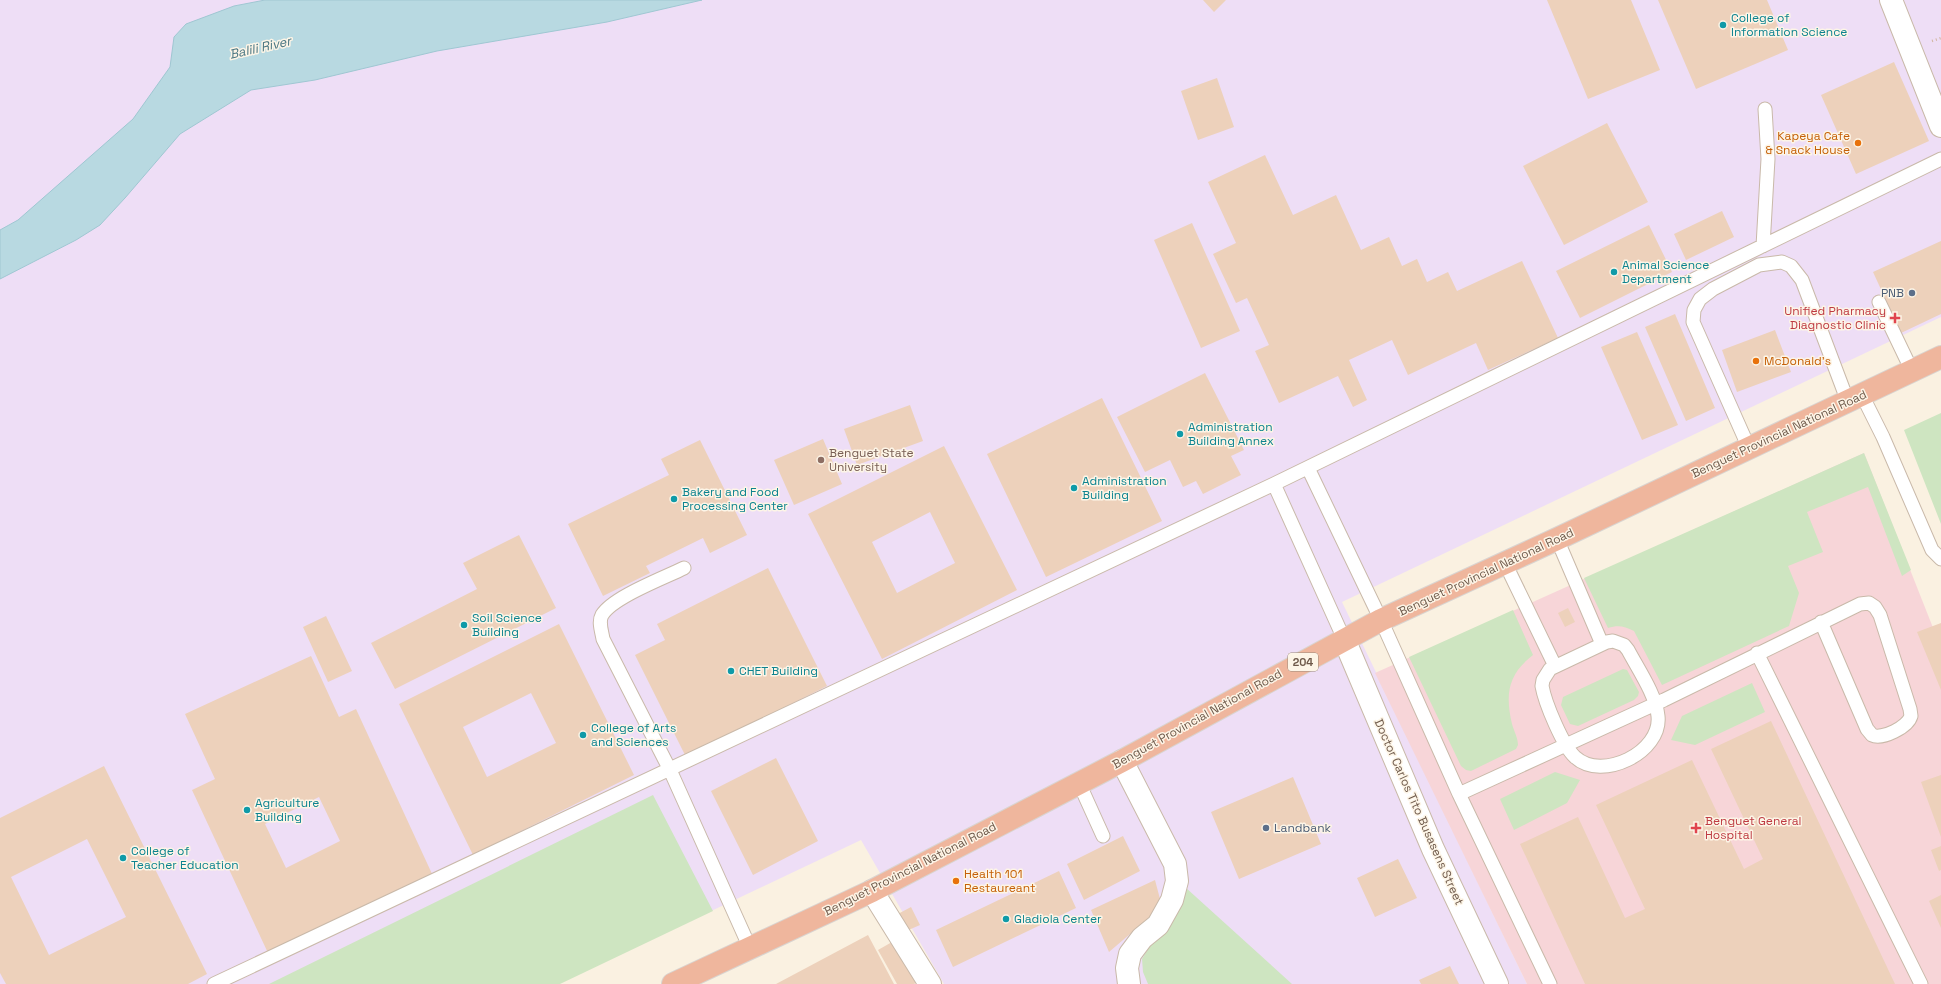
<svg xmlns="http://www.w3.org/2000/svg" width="1941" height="984" font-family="'Space Grotesk',sans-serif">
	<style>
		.education { fill: #eedef6 }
		.medical { fill: #f7d5d8 }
		.green { fill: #cee5c1 }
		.water { fill: #b8d9e1; stroke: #9fc7d2 }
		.building { fill: #edd1bb; fill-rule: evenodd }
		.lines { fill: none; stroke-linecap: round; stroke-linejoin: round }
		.lane-casing { stroke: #c9b9a9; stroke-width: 15 }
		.street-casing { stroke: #c9b9a9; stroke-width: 24 }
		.highway-casing { stroke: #d9d4d0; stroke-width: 24 }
		.path { stroke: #d1b59f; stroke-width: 2.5; stroke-dasharray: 1 3; stroke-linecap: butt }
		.lane { stroke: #fff; stroke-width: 13 }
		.street { stroke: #fff; stroke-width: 22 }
		.highway { stroke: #efb69d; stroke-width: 22 }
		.culture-dot { fill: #0f9aa8; stroke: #fdf5e7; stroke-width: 1.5 }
		.food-dot { fill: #e8710a; stroke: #fdf5e7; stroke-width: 1.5 }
		.service-dot { fill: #5c6f8a; stroke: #fdf5e7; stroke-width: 1.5 }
		.health-dot { fill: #e0444e; stroke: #fdf5e7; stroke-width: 1.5 }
		.education-dot { fill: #8d6e63; stroke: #fdf5e7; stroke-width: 1.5 }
		.labels { text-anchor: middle; stroke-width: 3; stroke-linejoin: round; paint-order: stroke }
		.shield { fill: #fdf5e7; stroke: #998879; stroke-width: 1 }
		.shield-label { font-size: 11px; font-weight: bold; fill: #6e594a }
		.culture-label { font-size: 12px; fill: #0d838f; stroke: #fdf5e7; text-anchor: start }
		.food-label { font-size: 12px; fill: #c56008; stroke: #fdf5e7; text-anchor: start }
		.service-label { font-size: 12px; fill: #4e5e75; stroke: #fdf5e7; text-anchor: end }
		.health-label { font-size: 12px; fill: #be3a42; stroke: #fdf5e7; text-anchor: end }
		.street-label { font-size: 12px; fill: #6e594a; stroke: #fdf5e7 }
		.education-label { font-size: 12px; fill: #785e54; stroke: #fdf5e7; text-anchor: start }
		.water-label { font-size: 13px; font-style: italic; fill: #477480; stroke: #fdf5e7 }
	</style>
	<rect width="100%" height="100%" fill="#faf1e1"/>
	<path class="education" d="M0 0H1941V317L1342 602 1527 984H944L861 840 557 984H0Z"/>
	<path class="medical" d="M1864 453 1941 648V984H1527L1375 673Z"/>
	<path class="green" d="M1941 413V524L1904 430Z
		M1864 453 1911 570 1902 576 1868 487 1807 512 1823 552 1788 566 1799 593 1789 626 1662 685 1634 631C1624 626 1618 625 1608 628L1584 578Z
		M1513 610 1533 655C1508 674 1505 694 1512 724 1514 731 1518 738 1518 745L1516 749 1471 771 1466 770 1461 766 1409 657Z
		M1623 669 1627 670 1639 692 1638 696 1634 700 1578 726 1570 724 1561 705 1563 697Z
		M1752 683 1765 712 1695 745 1671 740 1682 716Z
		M1555 772 1580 780 1567 803 1514 830 1500 799Z
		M653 795 713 911 560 984H269Z
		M1185 887 1292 984H1148L1143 972 1142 959Z"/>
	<path class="water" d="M265 0H702L607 22 437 51 315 80 251 90 180 134 125 198 100 225 76 240 0 279V230L18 220 133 119 170 67 174 37 186 24 234 6Z"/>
	<path class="building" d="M1203 0H1226L1214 12Z
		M1547 0H1631L1660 70 1588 99Z
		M1658 0H1767L1788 50 1696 89Z
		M1894 62 1929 141 1856 174 1821 95Z
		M1217 78 1234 127 1198 140 1181 91Z
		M1607 123 1648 202 1564 245 1523 166Z
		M1265 155 1293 215 1336 195 1361 250 1389 237 1402 266 1417 259 1427 282 1448 272 1457 291 1522 261 1558 338 1488 370 1476 343 1408 375 1392 340 1349 360 1367 400 1353 407 1338 376 1279 403 1255 351 1269 345 1247 298 1236 303 1213 254 1236 243 1208 182Z
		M1722 211 1734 237 1686 260 1674 234Z
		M1192 223 1240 331 1201 348 1154 240Z
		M1649 225 1672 272 1580 318 1556 271Z
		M1941 241V314L1901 333 1873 272Z
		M1675 314 1715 408 1686 421 1645 327Z
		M1775 330 1791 372 1737 392 1722 350Z
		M1637 332 1678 425 1642 440 1601 347Z
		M1205 373 1244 450 1231 456 1241 475 1203 494 1196 481 1183 487 1170 460 1145 472 1117 417Z
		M1102 398 1162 521 1046 577 987 454Z
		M910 405 923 441 857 465 844 429Z
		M823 439 842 484 794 505 774 460Z
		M700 440 747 535 710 553 703 538 646 566 650 573 603 596 568 524 669 475 661 459Z
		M944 446 1017 590 882 659 808 514ZM930 512 955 563 897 593 872 542Z
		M519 535 556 608 395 689 371 643 477 589 463 563Z
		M768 568 827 686 686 757 635 655 665 640 657 624Z
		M1568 608 1575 622 1565 627 1558 613Z
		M326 616 352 671 328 682 303 627Z
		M1941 623V690L1917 632Z
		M559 624 634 775 473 855 399 704ZM531 693 556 743 487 777 463 727Z
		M311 656 339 717 356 709 433 876 268 953 192 790 215 779 185 714ZM319 797 340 841 286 868 265 824Z
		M1771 721 1895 984H1585L1520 844 1578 817 1625 918 1645 909 1596 805 1692 760 1744 869 1763 859 1711 749Z
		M776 758 818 841 753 875 711 791Z
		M104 766 207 974 188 984H6L0 973V818ZM87 839 126 917 49 955 11 877Z
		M1941 775V837L1921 782Z
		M1293 777 1321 844 1239 879 1211 812Z
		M1123 836 1140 871 1084 900 1067 864Z
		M1941 846V870L1939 871 1931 850Z
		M1398 859 1417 898 1375 917 1357 878Z
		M1059 871 1076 908 953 967 936 930Z
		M1155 880 1160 899 1158 910 1109 952 1091 910Z
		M1941 895V928L1929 901Z
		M911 907 920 925 904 932 896 915Z
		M868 935 894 984H776Z
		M899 938 922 980 914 984H897L878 950Z
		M1450 966 1459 984H1421L1419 980Z"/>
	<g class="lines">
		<g class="lane-casing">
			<path id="lane" d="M1763 246 1768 159 1765 109
				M1879 302 1912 371
				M1862 395 1883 437 1932 550 1941 559
				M1749 448 1693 322 1694 310 1700 299 1713 289 1759 265 1782 262 1791 266 1802 280 1848 402
				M1308 468 1381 620 1459 794 1550 984
				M1274 484 1344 639
				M1557 539 1602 644
				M1505 563 1555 666
				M684 568C664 578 613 597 602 615 598 622 602 632 603 639L670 770 750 948
				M1613 641 1624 645 1628 650C1638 669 1656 695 1658 716 1662 752 1602 782 1575 757 1563 746 1545 703 1542 686L1543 680 1550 669 1607 642Z
				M1757 653 1921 984
				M1079 783 1103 836
				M1459 794 1664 700 1860 604 1869 603 1875 607 1880 615 1910 709 1911 716C1908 727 1882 740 1872 735L1867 729 1821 622
				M214 984 1274 484 1941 159"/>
		</g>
		<g class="street-casing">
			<path id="street" d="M1891 0 1941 126
				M1344 639 1433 849 1497 984
				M1122 761 1175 864 1177 881 1172 900 1158 925 1142 938 1130 954 1127 968 1129 984
				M872 891 930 984"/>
		</g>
		<g class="highway-casing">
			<path id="highway" d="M673 984 872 891 1122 761 1381 620 1557 539 1941 357"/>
		</g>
		<path class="path" d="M1932 41 1941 38"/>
		<use href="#lane" class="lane"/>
		<use href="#street" class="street"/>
		<use href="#highway" class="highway"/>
	</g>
	<g class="culture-dot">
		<circle cx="1723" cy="25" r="4"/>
		<circle cx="1614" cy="272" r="4"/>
		<circle cx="1180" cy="434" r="4"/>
		<circle cx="1074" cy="488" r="4"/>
		<circle cx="674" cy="499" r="4"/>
		<circle cx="464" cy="625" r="4"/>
		<circle cx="731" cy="671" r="4"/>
		<circle cx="583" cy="735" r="4"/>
		<circle cx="247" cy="810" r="4"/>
		<circle cx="123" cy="858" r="4"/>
		<circle cx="1006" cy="919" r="4"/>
	</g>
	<g class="food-dot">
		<circle cx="1858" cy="143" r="4"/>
		<circle cx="1756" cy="361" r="4"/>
		<circle cx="956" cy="881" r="4"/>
	</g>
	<g class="service-dot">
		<circle cx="1912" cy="293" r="4"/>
		<circle cx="1266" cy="828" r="4"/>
	</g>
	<g class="health-dot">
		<path d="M1893 312h4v4h4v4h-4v4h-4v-4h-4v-4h4z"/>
		<path d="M1694 822h4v4h4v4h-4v4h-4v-4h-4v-4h4z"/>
	</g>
	<circle class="education-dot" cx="821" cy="460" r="4"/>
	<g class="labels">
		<rect class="shield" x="1288" y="653" width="30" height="18" rx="3"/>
		<g class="shield-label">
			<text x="1303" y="666">204</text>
		</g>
		<g class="culture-label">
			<text x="1731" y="22">College of<tspan x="1731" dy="14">Information Science</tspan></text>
			<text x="1622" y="269">Animal Science<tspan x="1622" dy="14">Department</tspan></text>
			<text x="1188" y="431">Administration<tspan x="1188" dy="14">Building Annex</tspan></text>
			<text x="1082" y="485">Administration<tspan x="1082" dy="14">Building</tspan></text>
			<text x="682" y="496">Bakery and Food<tspan x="682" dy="14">Processing Center</tspan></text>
			<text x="472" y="622">Soil Science<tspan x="472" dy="14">Building</tspan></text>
			<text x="739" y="675">CHET Building</text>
			<text x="591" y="732">College of Arts<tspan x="591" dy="14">and Sciences</tspan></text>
			<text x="255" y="807">Agriculture<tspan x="255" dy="14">Building</tspan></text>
			<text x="131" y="855">College of<tspan x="131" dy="14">Teacher Education</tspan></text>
			<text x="1014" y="923">Gladiola Center</text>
		</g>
		<g class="food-label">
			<text x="1850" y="140" text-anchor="end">Kapeya Cafe<tspan x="1850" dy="14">&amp; Snack House</tspan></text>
			<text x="1764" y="365">McDonald's</text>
			<text x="964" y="878">Health 101<tspan x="964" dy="14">Restaureant</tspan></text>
		</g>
		<g class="service-label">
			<text x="1904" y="297">PNB</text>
			<text x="1274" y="832" text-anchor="start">Landbank</text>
		</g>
		<g class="health-label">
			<text x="1886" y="315">Unified Pharmacy<tspan x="1886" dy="14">Diagnostic Clinic</tspan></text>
			<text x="1705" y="825" text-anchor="start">Benguet General<tspan x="1705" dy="14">Hospital</tspan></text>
		</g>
		<g class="street-label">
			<text transform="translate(1779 434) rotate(-25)" y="4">Benguet Provincial National Road</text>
			<text transform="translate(1486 572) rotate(-25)" y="4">Benguet Provincial National Road</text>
			<text transform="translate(1197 719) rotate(-29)" y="4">Benguet Provincial National Road</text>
			<text transform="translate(1419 812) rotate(66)" y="4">Doctor Carlos Tito Busasens Street</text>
			<text transform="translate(910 869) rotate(-27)" y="4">Benguet Provincial National Road</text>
		</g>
		<g class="education-label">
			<text x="829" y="457">Benguet State<tspan x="829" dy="14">University</tspan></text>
		</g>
		<g class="water-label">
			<text transform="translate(260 47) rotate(-13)" y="5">Balili River</text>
		</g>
	</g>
</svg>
